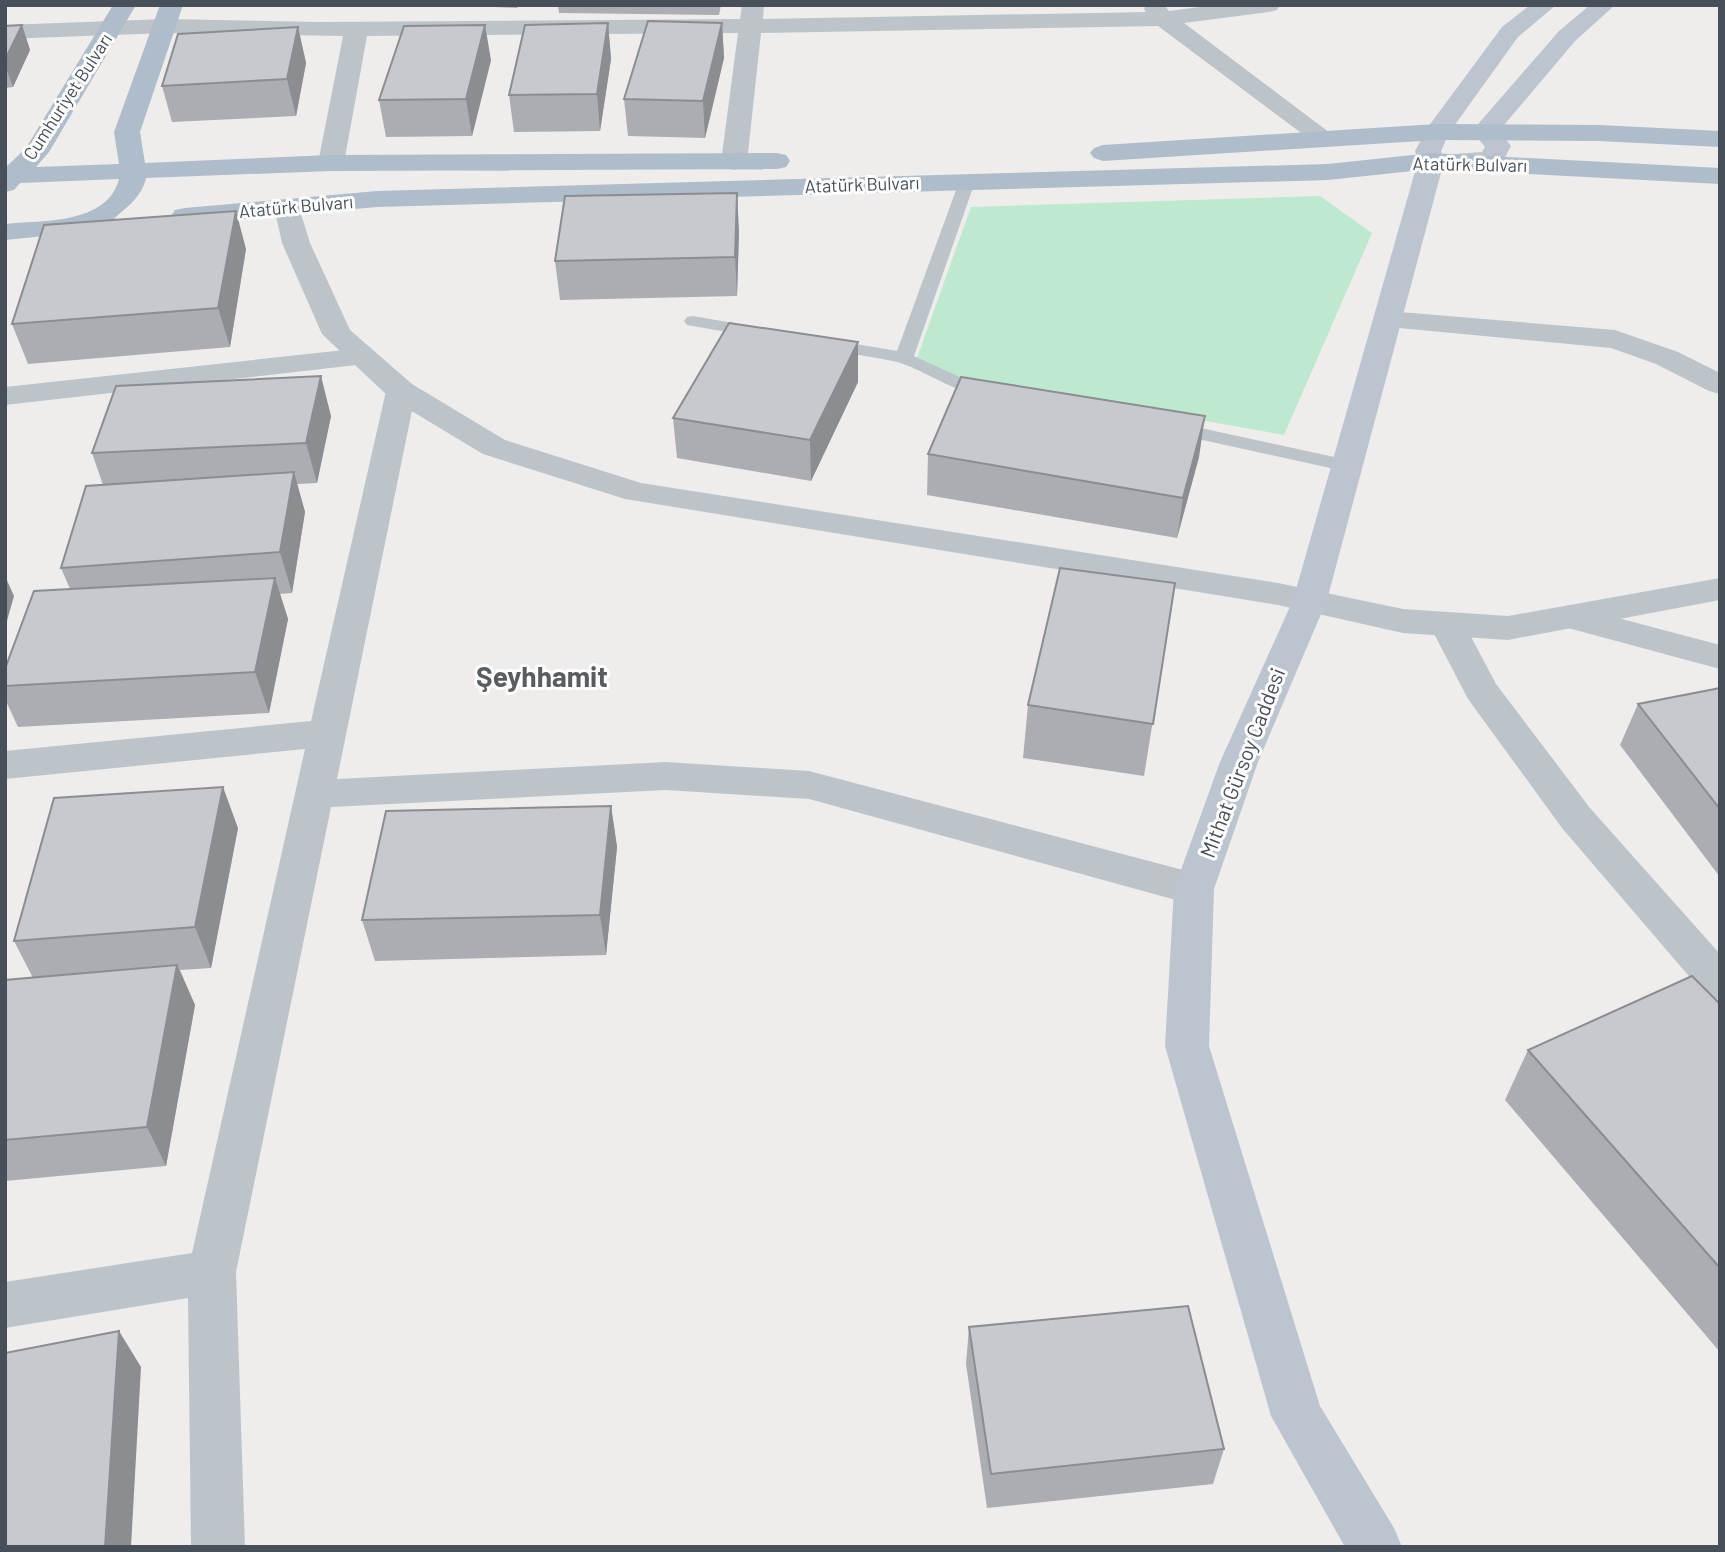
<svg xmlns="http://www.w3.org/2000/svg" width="1725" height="1552" font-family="Barlow,sans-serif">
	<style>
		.green { fill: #bee9ce }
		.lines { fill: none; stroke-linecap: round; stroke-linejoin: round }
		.service { fill: #bcc4ca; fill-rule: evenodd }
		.minor { fill: #bcc4ca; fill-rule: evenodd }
		.tertiary { fill: #bcc4ca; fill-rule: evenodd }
		.secondary { fill: #bcc5cf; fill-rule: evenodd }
		.primary { fill: #afbcc9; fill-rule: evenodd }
		.wall { fill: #abadb2 }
		.shaded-wall { fill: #8b8d91 }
		.building { fill: #c7c9cf; stroke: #8b8d91; stroke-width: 2 }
		.labels { text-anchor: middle; stroke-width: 6; stroke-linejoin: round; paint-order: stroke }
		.far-street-label { font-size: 18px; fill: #475058; stroke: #fff }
		.street-label { font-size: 21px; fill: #475058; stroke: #fff }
		.district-label { font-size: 28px; font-weight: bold; fill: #5a5d60; stroke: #fff }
	</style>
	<rect width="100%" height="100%" fill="#efecec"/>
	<path class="green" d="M1320 196 1372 233 1284 435 913 369 971 207Z"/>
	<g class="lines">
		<path class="service" d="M967 177 975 182 914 356 964 379 995 385 998 389 995 393C963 401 927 370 897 362 872 356 846 354 821 348L818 344 821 340 827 339 897 351 959 182Z
			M693 316 756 327 765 332 756 337 687 325 684 321 687 317Z
			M1173 422 1348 460 1358 466 1348 472 1166 432 1164 428 1166 424Z"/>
		<path class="minor" d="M742 5H764L763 19 1146 12 1144 9 1146 5H1164L1169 11 1215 5H1280L1277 10 1269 12 1184 23 1338 139 1334 144 1325 147 1316 144 1158 26 761 33 747 162 743 168 734 170 725 168 721 162 738 33 367 36 344 163 340 169 331 171 322 169 318 163 343 36 166 33 5 39V25L166 19 319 22 740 19Z
			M1388 311 1615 330 1678 352 1720 373V394L1709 391 1656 364 1611 348 1378 326 1373 320 1378 314Z
			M363 348 374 351 378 357 374 363 5 405V387Z
			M401 382 412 384 416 391 337 779 666 762 809 771 1194 873 1208 878 1214 889 1208 900 1194 905 809 799 666 790 331 807 236 1272 245 1547H191L188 1298 5 1328V1282L192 1253 305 749 5 779V751L311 721 386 391 390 384Z
			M1569 605 1720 645V669L1557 625 1551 617 1557 609Z
			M1447 612 1460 616 1496 684 1590 808 1720 954V1000L1705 995 1562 828 1468 699 1429 624 1434 616Z"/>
		<path class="tertiary" d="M287 199 297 201 310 243 350 330 412 384 505 440 641 483 1278 583 1403 609 1508 616 1720 578V600L1508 640 1403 633 1278 605 625 499 483 454 390 398 322 334 282 243 274 207 277 201Z"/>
		<path class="secondary" d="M1530 5H1556L1518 37 1449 133 1441 151 1442 155 1482 152 1485 147 1472 131 1559 31 1590 5H1615L1575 41 1499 131 1511 146 1501 165 1442 169 1327 600 1258 762 1214 889 1209 1046 1320 1406 1394 1528 1402 1547H1345L1271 1416 1165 1046 1174 889 1220 762 1293 600 1418 161 1415 151 1428 127 1502 27Z"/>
		<path class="primary" d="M113 5H136L49 152 36 167 119 164 114 132 160 5H183L140 132 145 163 331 155 777 153 786 155 790 161 786 167 777 169 331 171 146 178C140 204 116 212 104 230L5 240V224C42 220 107 225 119 179L20 183 14 190 5 192V168L26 148Z
			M1437 124 1599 125 1720 131V147L1599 141 1437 140 1103 161 1094 158 1090 153 1094 148 1103 145Z
			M1431 153 1720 168V184L1431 169 1328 180 377 207 185 224 175 222 171 216 175 210 185 208 377 191 1328 164Z"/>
	</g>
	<path class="wall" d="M454 5H518L517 8Z
		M558 5H721L719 15 559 13Z
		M608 23 611 59 600 131 514 132 509 95Z
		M722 23 724 58 705 138 628 136 624 99Z
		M22 25 30 50 13 87 5 88V26Z
		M298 27 306 63 296 116 172 122 162 86Z
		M491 60 472 136 386 137 379 100Z
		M739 231 737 296 560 300 555 261Z
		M246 249 230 347 28 364 12 324Z
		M858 382 811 481 677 458 673 418Z
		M331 416 317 483 297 484 305 512 292 593 280 594 288 619 269 713 18 727 5 699V686L70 589 61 568 103 485 92 453Z
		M928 454 1199 457 1177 538 927 495Z
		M1175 583 1144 776 1023 758 1028 705Z
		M1720 688V877L1620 745 1638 704Z
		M611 806 617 847 606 955 375 961 362 920Z
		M238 828 211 968 180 970 195 1005 166 1166 5 1181V980L33 978 14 941Z
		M1720 1004V1352L1505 1100 1528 1050Z
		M969 1327 1224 1449 1213 1484 987 1508 966 1364Z"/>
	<path class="shaded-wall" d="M608 23 611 59 600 131 597 94Z
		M722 23 724 58 705 138 703 101Z
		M22 25 30 50 13 87 5 65V60Z
		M485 25 491 60 472 136 466 99Z
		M298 27 306 63 296 116 287 79Z
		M737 193 739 231 737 296 735 257Z
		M236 211 246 249 230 347 218 308Z
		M858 342V382L811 481 810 440Z
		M321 376 331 416 317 483 306 443Z
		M1205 416 1199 457 1177 538 1183 498Z
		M294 472 305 512 292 593 280 552Z
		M5 576 14 596 5 628Z
		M275 578 288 619 269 713 255 672Z
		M223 787 238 828 211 968 195 927Z
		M611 806 617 847 606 955 600 915Z
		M177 965 195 1005 166 1166 147 1127Z
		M119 1331 141 1367 131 1547H105Z"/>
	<path class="building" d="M648 21 722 23 703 101 624 99Z
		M608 23 597 94 509 95 525 25Z
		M22 25 5 60V26Z
		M485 25 466 99 379 100 404 26Z
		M298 27 287 79 162 86 178 34Z
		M737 193 735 257 555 261 565 196Z
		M236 211 218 308 12 324 44 225Z
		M729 323 858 342 810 440 673 418Z
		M321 376 306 443 92 453 116 386Z
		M961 377 1205 416 1183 498 928 454Z
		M294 472 280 552 61 568 86 486Z
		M1060 568 1175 583 1153 724 1028 705Z
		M275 578 255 672 5 686V669L34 591Z
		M1720 688V809L1638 704Z
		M223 787 195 927 14 941 54 798Z
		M611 806 600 915 362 920 386 811Z
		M177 965 147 1127 5 1140V980Z
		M1692 976 1720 1004V1268L1528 1050Z
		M1188 1306 1224 1449 991 1474 969 1327Z
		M119 1331 105 1547H5V1353Z"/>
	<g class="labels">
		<g class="far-street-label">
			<text transform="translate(68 97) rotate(-57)" y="6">Cumhuriyet Bulvarı</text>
			<text transform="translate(1470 165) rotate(1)" y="6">Atatürk Bulvarı</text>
			<text transform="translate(862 185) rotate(-2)" y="6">Atatürk Bulvarı</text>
			<text transform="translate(296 207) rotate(-5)" y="6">Atatürk Bulvarı</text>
		</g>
		<g class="street-label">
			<text transform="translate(1243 763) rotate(-69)" y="7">Mithat Gürsoy Caddesi</text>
		</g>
		<g class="district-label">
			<text x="542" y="687">Şeyhhamit</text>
		</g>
	</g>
	<rect width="1725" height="1552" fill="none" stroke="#475058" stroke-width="14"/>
</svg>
